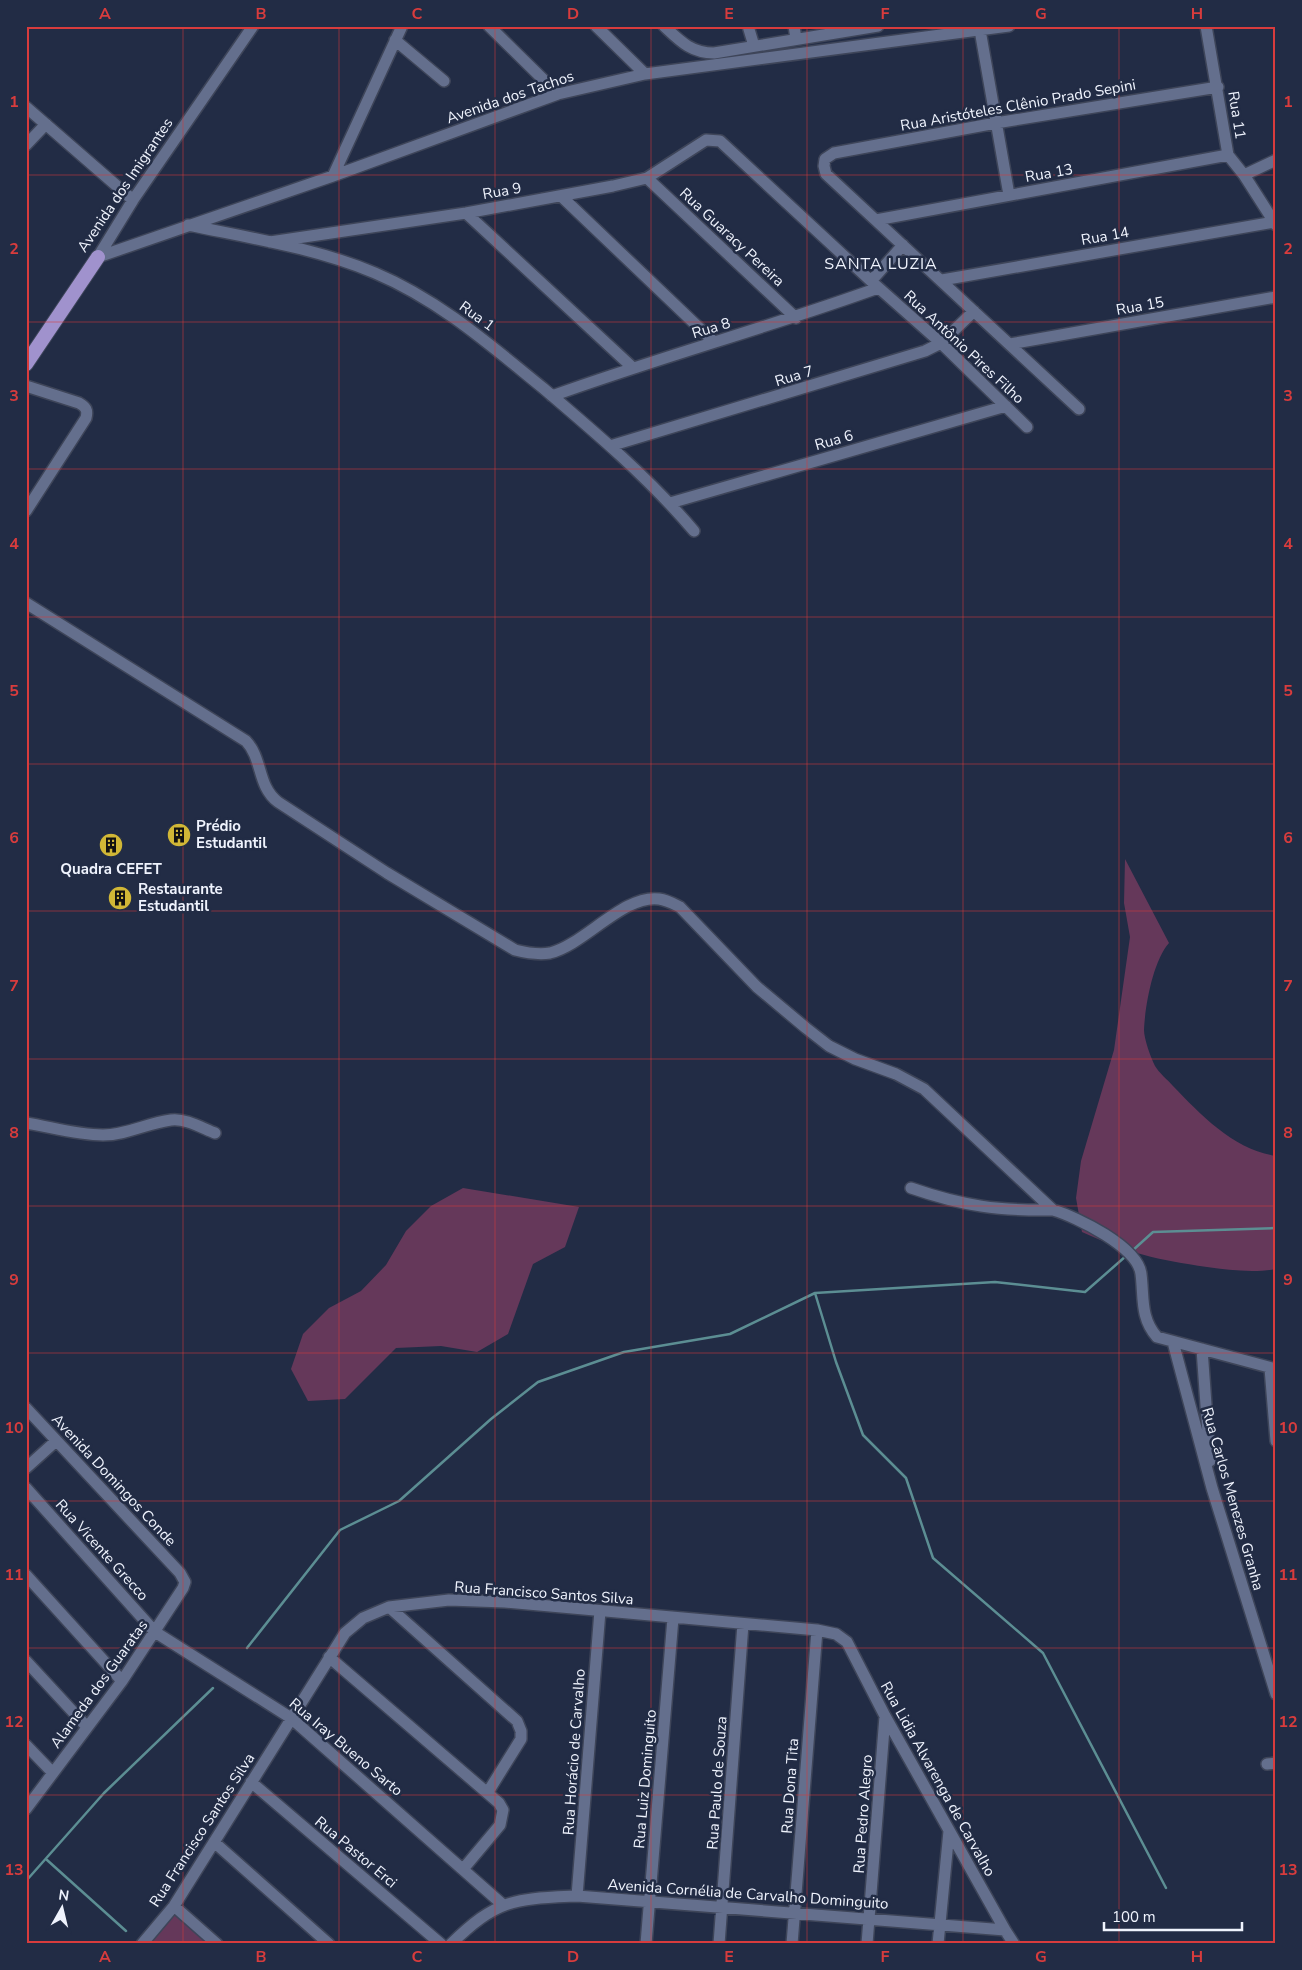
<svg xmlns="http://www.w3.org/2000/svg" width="1302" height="1970" font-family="'Nunito Sans',sans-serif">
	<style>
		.green { fill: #65385a }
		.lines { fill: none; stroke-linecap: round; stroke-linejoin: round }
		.stream { stroke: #5c8e93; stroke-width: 2.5 }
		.minor-casing { stroke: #3e4559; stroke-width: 14 }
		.major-casing { stroke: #3e4559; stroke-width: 16 }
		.minor { stroke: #646f8d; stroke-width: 11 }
		.major { stroke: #a092cd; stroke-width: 14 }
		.grid { fill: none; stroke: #d83c3d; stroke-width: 1; stroke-opacity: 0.55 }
		.labels { text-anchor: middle; stroke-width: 5; stroke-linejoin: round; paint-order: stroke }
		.street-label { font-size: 15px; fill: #eff3fd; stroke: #222c45 }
		.poi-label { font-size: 15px; font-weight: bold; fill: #eff3fd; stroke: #222c45; text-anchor: start }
		.neighbourhood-label { font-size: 16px; letter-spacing: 1px; fill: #eff3fd; stroke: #222c45 }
		.neatline { fill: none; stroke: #d83c3d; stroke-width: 2 }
		.grid-label { font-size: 16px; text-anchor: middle; font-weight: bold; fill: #d83c3d }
	</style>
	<rect width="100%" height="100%" fill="#222c45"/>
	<path class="green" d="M1125 859 1169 943C1153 961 1145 1006 1144 1030 1144 1039 1151 1058 1155 1066 1159 1073 1168 1080 1173 1086 1201 1115 1234 1150 1276 1156V1269C1253 1273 1229 1270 1207 1267 1158 1260 1128 1253 1082 1232L1076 1198 1081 1161 1114 1050 1130 937 1124 903Z
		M463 1188 579 1207 565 1247 533 1264 508 1334 477 1352 441 1346 396 1348 345 1399 308 1401 291 1369 303 1334 329 1308 361 1291 386 1265 406 1231 431 1206Z
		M174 1910 212 1944H146Z"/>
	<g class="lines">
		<path class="stream" d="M1132 1251 1153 1232 1276 1228
			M815 1293 836 1362 863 1435 906 1478 933 1558 1043 1653 1166 1888
			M247 1648 340 1530 399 1501 491 1419 538 1382 624 1352 730 1334 815 1293 995 1282 1085 1292 1126 1256
			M47 1860 126 1931
			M26 1881 104 1793 213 1688"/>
		<g class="minor-casing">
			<path id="minor" d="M489 26 558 94
				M596 26 645 74
				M664 26C680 41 691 53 714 53L878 26
				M748 26 754 46
				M794 26 796 39
				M1206 26 1228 155 1244 175 1276 225
				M980 30 1009 195
				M395 40 444 81
				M26 107 133 200
				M26 145 46 124
				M1244 175 1276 160
				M333 176 402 26
				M647 178 796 318
				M561 196 714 342
				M466 213 632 367
				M876 220 1228 155
				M188 225C250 238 316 248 375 273 439 300 490 345 543 388 596 433 649 478 694 531
				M270 242 466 213 613 186 647 178 706 140 720 141 871 281 941 343 1027 427
				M98 257 333 176 558 94 645 74 1009 26
				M98 257 133 200 253 26
				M942 280 1274 222
				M871 281 903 245
				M1010 344 1276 297
				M26 386 79 403C86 407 88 410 86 418L26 511
				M552 396C660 357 770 327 878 288
				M1079 409 826 174 824 166 825 159 834 153 996 123 1218 87
				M610 446 925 351 941 343 974 311
				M670 503 1006 406
				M26 603 246 741C263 759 257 786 278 802L387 873 515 950C527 953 538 955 550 953 584 945 624 894 659 899 667 900 674 904 680 907L757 987 806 1028 829 1046 855 1059 896 1074 924 1089 1053 1210C1077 1217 1138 1247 1141 1274 1144 1297 1140 1318 1157 1337L1276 1369
				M26 1123C51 1127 77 1135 103 1135 127 1135 147 1123 171 1120 185 1118 202 1128 215 1133
				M911 1188C963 1206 999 1211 1053 1210
				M1173 1342 1212 1488 1276 1694
				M1202 1349 1210 1461
				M1270 1368 1276 1441
				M26 1408 180 1573 185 1582 183 1588 122 1681 26 1809
				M26 1468 56 1441
				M26 1488 155 1632 291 1718 502 1904
				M26 1575 122 1681
				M389 1607 517 1721 521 1731V1739L488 1792
				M329 1657 499 1803 503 1810 500 1825 464 1868
				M26 1661 87 1727
				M26 1745 53 1773
				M1267 1764 1276 1763
				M251 1782 441 1944
				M214 1842 329 1944
				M577 1896 600 1611
				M174 1906 217 1944
				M142 1944 174 1906 345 1633 363 1618 389 1607 449 1600 505 1602 817 1630 836 1634 847 1642 885 1716 1005 1930
				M451 1944C498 1898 515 1899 577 1896L1005 1930 1014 1944
				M646 1944 673 1618
				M719 1944 743 1624
				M792 1944 817 1630
				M867 1944 885 1716
				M938 1944 949 1831"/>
		</g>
		<g class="major-casing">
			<path id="major" d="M26 364 98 257"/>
		</g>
		<use href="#minor" class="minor"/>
		<use href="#major" class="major"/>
	</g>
	<path class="grid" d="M183 26V1944M339 26V1944M495 26V1944M651 26V1944M807 26V1944M963 26V1944M1119 26V1944M26 175H1276M26 322H1276M26 469H1276M26 617H1276M26 764H1276M26 911H1276M26 1059H1276M26 1206H1276M26 1353H1276M26 1501H1276M26 1648H1276M26 1795H1276"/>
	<defs>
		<g id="building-disc" transform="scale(1.25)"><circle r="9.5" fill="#d1b736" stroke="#222c45"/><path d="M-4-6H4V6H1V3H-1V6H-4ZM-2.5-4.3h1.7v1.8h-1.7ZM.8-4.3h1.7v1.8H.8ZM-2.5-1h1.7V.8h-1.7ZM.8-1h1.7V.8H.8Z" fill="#111"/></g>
	</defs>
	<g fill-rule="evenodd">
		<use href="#building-disc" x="179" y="835"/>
		<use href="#building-disc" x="111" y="845"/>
		<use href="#building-disc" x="120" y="898"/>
	</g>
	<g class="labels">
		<g class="street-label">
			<text transform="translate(510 97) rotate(-19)" y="5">Avenida dos Tachos</text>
			<text transform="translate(1018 105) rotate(-10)" y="5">Rua Aristóteles Clênio Prado Sepini</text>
			<text transform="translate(1237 115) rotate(81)" y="5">Rua 11</text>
			<text transform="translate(1049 173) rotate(-10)" y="5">Rua 13</text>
			<text transform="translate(125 185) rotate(-56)" y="5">Avenida dos Imigrantes</text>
			<text transform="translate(502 191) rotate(-10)" y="5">Rua 9</text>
			<text transform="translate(1105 236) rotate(-10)" y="5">Rua 14</text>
			<text transform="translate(732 237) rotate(43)" y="5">Rua Guaracy Pereira</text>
			<text transform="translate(1140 306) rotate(-10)" y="5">Rua 15</text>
			<text transform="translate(477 316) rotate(36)" y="5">Rua 1</text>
			<text transform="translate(711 328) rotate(-17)" y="5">Rua 8</text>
			<text transform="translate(964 347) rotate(43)" y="5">Rua Antônio Pires Filho</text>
			<text transform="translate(794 376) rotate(-17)" y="5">Rua 7</text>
			<text transform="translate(834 440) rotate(-16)" y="5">Rua 6</text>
			<text transform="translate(114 1480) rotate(47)" y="5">Avenida Domingos Conde</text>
			<text transform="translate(1233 1499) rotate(74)" y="5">Rua Carlos Menezes Granha</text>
			<text transform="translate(102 1550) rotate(48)" y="5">Rua Vicente Grecco</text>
			<text transform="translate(544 1593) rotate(4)" y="5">Rua Francisco Santos Silva</text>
			<text transform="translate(99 1684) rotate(-54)" y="5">Alameda dos Guaratas</text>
			<text transform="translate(346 1747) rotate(40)" y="5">Rua Iray Bueno Sarto</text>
			<text transform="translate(574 1752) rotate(-86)" y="5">Rua Horácio de Carvalho</text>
			<text transform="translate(645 1779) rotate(-85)" y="5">Rua Luiz Dominguito</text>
			<text transform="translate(938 1779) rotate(61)" y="5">Rua Lidia Alvarenga de Carvalho</text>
			<text transform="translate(717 1783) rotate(-86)" y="5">Rua Paulo de Souza</text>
			<text transform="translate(790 1786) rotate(-86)" y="5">Rua Dona Tita</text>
			<text transform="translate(863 1814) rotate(-86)" y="5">Rua Pedro Alegro</text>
			<text transform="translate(202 1830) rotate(-57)" y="5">Rua Francisco Santos Silva</text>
			<text transform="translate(356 1852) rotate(40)" y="5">Rua Pastor Erci</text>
			<text transform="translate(748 1894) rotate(4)" y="5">Avenida Cornélia de Carvalho Dominguito</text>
		</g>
		<g class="poi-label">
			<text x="196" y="831">Prédio<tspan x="196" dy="17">Estudantil</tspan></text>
			<text x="111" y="874" text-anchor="middle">Quadra CEFET</text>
			<text x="138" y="894">Restaurante<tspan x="138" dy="17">Estudantil</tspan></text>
		</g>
		<g class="neighbourhood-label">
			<text x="881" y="269">SANTA LUZIA</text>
		</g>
	</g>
	<rect width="1302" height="1970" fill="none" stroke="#222c45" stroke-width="55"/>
	<g transform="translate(62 1908) rotate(8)" stroke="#222c45" stroke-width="4" paint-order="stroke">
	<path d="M0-4L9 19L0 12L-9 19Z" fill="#eff3fd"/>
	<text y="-8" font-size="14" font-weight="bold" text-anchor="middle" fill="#eff3fd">N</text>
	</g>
	<path d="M1104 1922v8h138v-8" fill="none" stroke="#eff3fd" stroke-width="2.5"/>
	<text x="1112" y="1922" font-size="15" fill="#eff3fd" stroke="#222c45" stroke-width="4" paint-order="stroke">100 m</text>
	<rect x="28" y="28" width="1246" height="1914" class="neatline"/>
	<g class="grid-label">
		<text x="105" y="19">A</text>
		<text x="261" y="19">B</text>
		<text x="417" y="19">C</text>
		<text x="573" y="19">D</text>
		<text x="729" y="19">E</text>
		<text x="885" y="19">F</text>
		<text x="1041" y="19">G</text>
		<text x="1197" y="19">H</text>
		<text x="14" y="107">1</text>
		<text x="1288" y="107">1</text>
		<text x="14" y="254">2</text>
		<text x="1288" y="254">2</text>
		<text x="14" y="401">3</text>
		<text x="1288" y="401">3</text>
		<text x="14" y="549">4</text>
		<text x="1288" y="549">4</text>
		<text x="14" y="696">5</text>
		<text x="1288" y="696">5</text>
		<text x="14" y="843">6</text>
		<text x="1288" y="843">6</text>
		<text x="14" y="991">7</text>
		<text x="1288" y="991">7</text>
		<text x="14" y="1138">8</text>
		<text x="1288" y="1138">8</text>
		<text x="14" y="1285">9</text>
		<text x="1288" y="1285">9</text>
		<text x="14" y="1433">10</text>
		<text x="1288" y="1433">10</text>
		<text x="14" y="1580">11</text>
		<text x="1288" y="1580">11</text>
		<text x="14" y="1727">12</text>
		<text x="1288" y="1727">12</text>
		<text x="14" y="1875">13</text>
		<text x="1288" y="1875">13</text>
		<text x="105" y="1962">A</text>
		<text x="261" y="1962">B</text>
		<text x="417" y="1962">C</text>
		<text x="573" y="1962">D</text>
		<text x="729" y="1962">E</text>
		<text x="885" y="1962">F</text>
		<text x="1041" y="1962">G</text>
		<text x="1197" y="1962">H</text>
	</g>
</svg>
